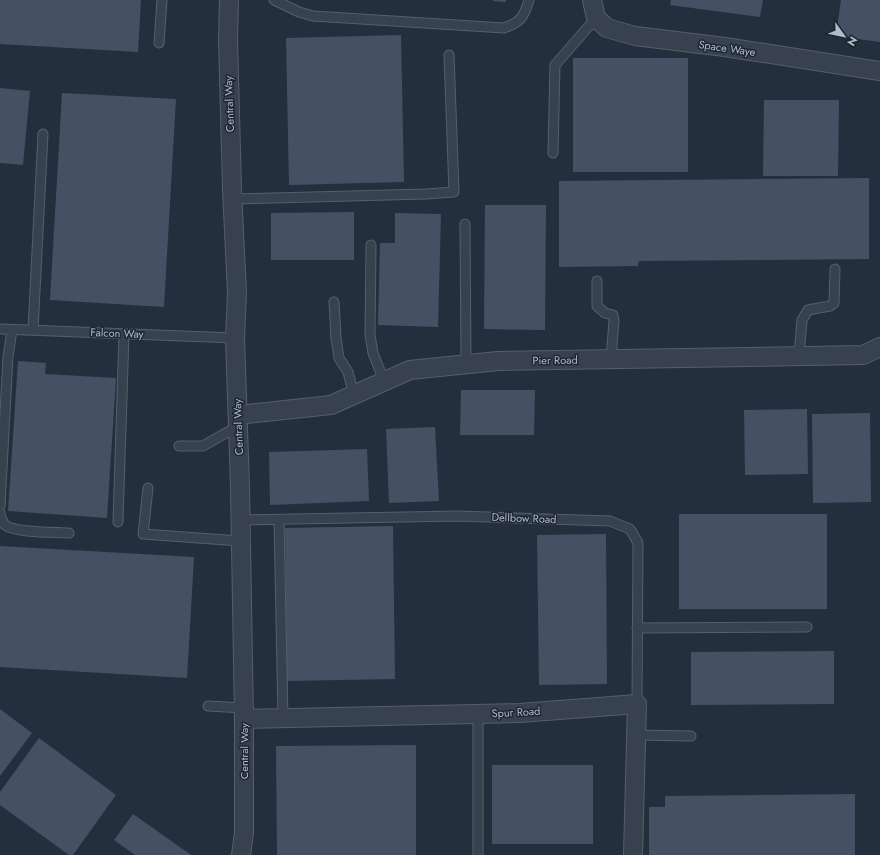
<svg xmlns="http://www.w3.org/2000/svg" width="880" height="855" font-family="Jost,sans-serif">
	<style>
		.building { fill: #455162 }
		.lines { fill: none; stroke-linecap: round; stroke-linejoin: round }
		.lane-casing { stroke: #565f6c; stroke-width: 11 }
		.street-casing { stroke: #565f6c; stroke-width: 20 }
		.lane { stroke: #38414e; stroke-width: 9 }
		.street { stroke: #38414e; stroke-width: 18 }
		.labels { text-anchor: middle; stroke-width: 3; stroke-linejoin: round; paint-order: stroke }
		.street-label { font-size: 11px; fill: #b4bcc9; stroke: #1d2633 }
	</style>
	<rect width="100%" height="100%" fill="#242f3e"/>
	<path class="building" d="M0 0H141L138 52 0 44Z
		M493 0H506V2L493 1Z
		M671 0H763L760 17 670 5Z
		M841 0H880V42L836 36Z
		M401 35 404 182 289 185 286 38Z
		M573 58H688V172H573Z
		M0 88 30 91 23 165 0 163Z
		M62 93 176 99 164 307 50 300Z
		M764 100H839L838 176H763Z
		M869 178V259L639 261 638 266 559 267V181Z
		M485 205H546L545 330 484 329Z
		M354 212V260H271V213Z
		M395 213 441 214 438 327 378 325 380 243H395Z
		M18 361 46 363 45 374 116 378 107 518 8 511Z
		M461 390H535L534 435H460Z
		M807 409 808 474 745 475 744 410Z
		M870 413 871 502 813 503 812 414Z
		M435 427 439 501 389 503 386 429Z
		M367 449 369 501 270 505 269 452Z
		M679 514H827V609H679Z
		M393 526 395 679 287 681 285 528Z
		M606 534 607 684 539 685 537 535Z
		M0 546 194 557 187 678 0 667Z
		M834 651V704L691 705V652Z
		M0 709 32 733 0 776Z
		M39 738 116 795 73 855H69L0 805V792Z
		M416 745V855H277L276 746Z
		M492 765H593V844H492Z
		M855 794V855H649V807H665V796Z
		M133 814 191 855H135L114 840Z"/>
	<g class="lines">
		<g class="lane-casing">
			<path id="lane" d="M274 0 299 12 313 16 504 28C521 22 524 17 529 0
				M159 43 162 0
				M553 153 555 65 596 18
				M232 199 426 194 454 192 449 55
				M465 224 466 364
				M371 245 370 335 373 353 384 381
				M597 281V306L605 313 613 315 614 321 611 359
				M334 302 336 338 339 358 348 372 354 395
				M0 329 235 338
				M33 330 43 134
				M799 355 802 320 808 310 830 306 834 303 835 269
				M179 446H203L224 434 238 427
				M148 488 143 534 240 541
				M0 506 8 357 12 330
				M0 513C1 518 1 521 5 525 15 533 55 532 69 533
				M240 520 457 516 610 521 630 529 638 543 637 704
				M279 520 283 719
				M118 522 124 334
				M637 628 807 627
				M208 706 244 708
				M478 714V855
				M636 735 691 736"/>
		</g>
		<g class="street-casing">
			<path id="street" d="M229 0 228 39 232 190 237 293 235 338 240 487 244 719V833L241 855
				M592 0 596 18 607 28 635 36 725 47 880 71
				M238 415 331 405 410 370 498 361 863 355 880 347
				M244 719 520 713 637 704 633 855"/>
		</g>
		<use href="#lane" class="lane"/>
		<use href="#street" class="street"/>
	</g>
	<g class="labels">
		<g class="street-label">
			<text transform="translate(727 48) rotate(8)" y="4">Space Waye</text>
			<text transform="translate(229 104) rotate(-92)" y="4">Central Way</text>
			<text transform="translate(117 333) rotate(2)" y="4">Falcon Way</text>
			<text transform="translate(555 360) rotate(-1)" y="4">Pier Road</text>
			<text transform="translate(238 427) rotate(-92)" y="4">Central Way</text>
			<text transform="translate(524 518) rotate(2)" y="4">Dellbow Road</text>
			<text transform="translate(516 712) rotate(-3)" y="4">Spur Road</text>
			<text transform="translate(244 751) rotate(-90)" y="4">Central Way</text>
		</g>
	</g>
	<g transform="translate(844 36) rotate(123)" stroke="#1d2633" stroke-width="3" paint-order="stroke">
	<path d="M0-3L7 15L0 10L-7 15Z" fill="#b4bcc9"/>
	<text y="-6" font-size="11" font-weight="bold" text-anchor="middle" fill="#b4bcc9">N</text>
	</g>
</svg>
